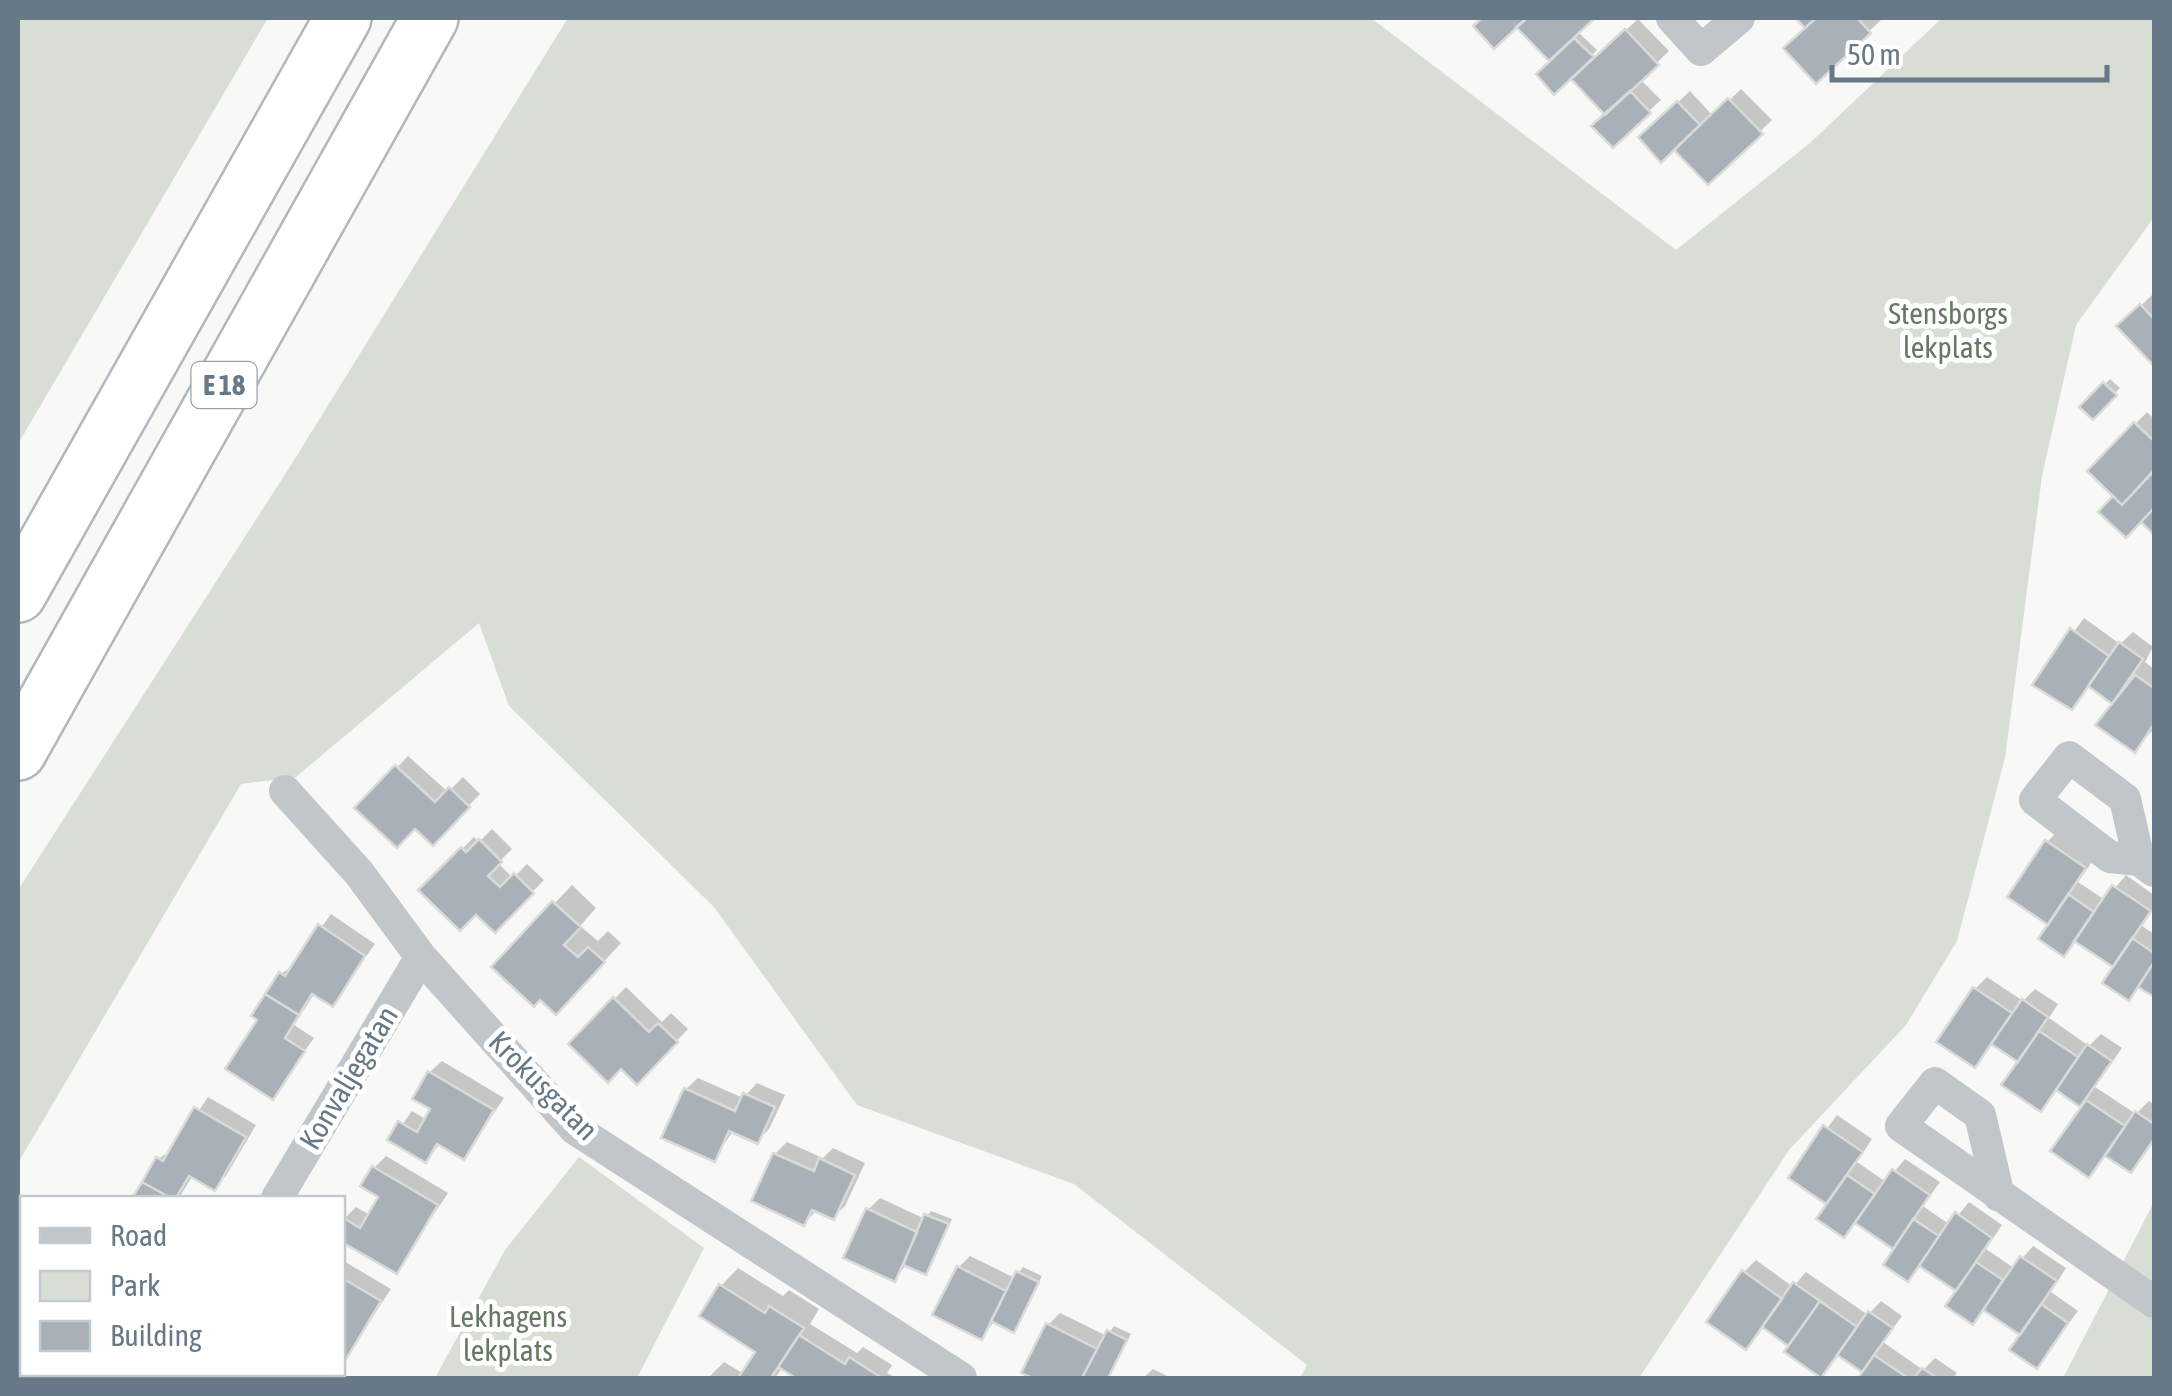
<svg xmlns="http://www.w3.org/2000/svg" width="2172" height="1396" font-family="'Asap Condensed',sans-serif">
	<style>
		.green { fill: #d8ddd5 }
		.shadow { fill: #0003 }
		.building { fill: #a8b1b7; stroke: #dadad8; stroke-width: 2.5 }
		.lines { fill: none; stroke-linecap: round; stroke-linejoin: round }
		.motorway-casing { stroke: #b2b7bb; stroke-width: 60 }
		.minor { stroke: #c1c6ca; stroke-width: 32 }
		.motorway { stroke: #fff; stroke-width: 55 }
		.labels { text-anchor: middle; stroke-width: 10; stroke-linejoin: round; paint-order: stroke }
		.shield { fill: #fff; stroke: #95a1ab; stroke-width: 2.5 }
		.shield-label { font-size: 28px; font-weight: bold; fill: #677987 }
		.park-label { font-size: 30px; fill: #667962; stroke: #fff }
		.street-label { font-size: 30px; fill: #677987; stroke: #fff }
	</style>
	<rect width="100%" height="100%" fill="#f8f8f6"/>
	<path class="green" d="M18 18H268L18 444Z
		M568 18H1371L1676 250 1810 143 1942 18H2154V217L2076 325 2042 476 2005 758 1957 941 1906 1025 1789 1150 1639 1378H1300L1307 1365 1074 1184 857 1105 714 907 509 706 479 623 296 777 241 784 18 1163V890L291 465Z
		M579 1157 704 1248 637 1378H435L505 1250Z
		M2154 1202V1378H2063Z"/>
	<path class="shadow" d="M1485 18H1592L1577 31 1597 50 1589 59 1592 62 1638 19 1669 51 1640 79 1661 100 1649 111 1607 114 1584 63 1552 61 1517 24 1476 26Z
		M1799 18H1879L1881 20 1816 81 1808 28Z
		M1741 89 1772 120 1708 182 1674 147 1641 137 1690 91 1713 116Z
		M2153 294 2154 296V362L2120 326Z
		M2110 379 2120 388 2093 417 2082 407Z
		M2147 412 2154 419V532L2141 519 2126 535 2117 496 2090 471Z
		M2084 618 2120 644 2133 632 2153 647 2145 662 2154 669V729L2135 749 2116 703 2090 685 2071 707 2036 684Z
		M408 756 448 792 463 777 480 794 433 843 415 826 358 808Z
		M492 829 512 849 498 863 513 878 527 864 544 880 495 930 476 911 422 890 474 837 479 842Z
		M2059 830 2096 856 2078 882 2105 900 2126 875 2154 895V908L2142 926 2154 934V994L2141 985 2128 998 2116 966 2077 940 2064 954 2051 924 2047 842Z
		M572 885 596 908 580 926 598 941 608 931 621 943 574 994 494 967Z
		M331 914 375 944 332 1003 315 993 294 1025 314 1038 272 1096 260 1019 281 974 295 964Z
		M1987 977 2023 1001 2035 989 2058 1004 2049 1018 2089 1046 2101 1034 2122 1048 2095 1087 2136 1114 2149 1101 2154 1105V1140L2130 1170 2107 1154 2089 1175 2084 1106 2058 1089 2041 1109 2021 1061 1994 1042 1974 1065 1975 989Z
		M626 987 662 1022 671 1013 688 1029 637 1082 621 1066 571 1044Z
		M442 1061 504 1098 464 1157 441 1143 426 1160 391 1140 412 1111 427 1120 433 1108 430 1072Z
		M698 1078 743 1098 757 1083 785 1095 769 1129 757 1141 733 1131 714 1159 686 1089Z
		M208 1097 256 1125 226 1176 214 1188 193 1175 179 1198H135L158 1159 173 1149Z
		M1837 1115 1872 1139 1857 1162 1886 1182 1905 1159 1940 1182 1923 1206 1950 1225 1969 1202 2002 1225 1986 1249 2014 1268 2033 1246 2066 1268 2051 1292 2078 1311 2037 1366 2023 1335 1985 1309 1972 1322 1959 1290 1921 1265 1908 1279 1896 1248 1857 1222 1844 1235 1830 1203 1791 1177Z
		M787 1142 823 1158 833 1148 865 1163 845 1206 833 1217 817 1210 804 1223 775 1154Z
		M386 1156 448 1193 396 1271 344 1219 356 1207 370 1215 381 1196 374 1168Z
		M880 1198 925 1219 931 1211 952 1219 925 1272 907 1264 894 1279 869 1209Z
		M970 1256 1015 1278 1023 1267 1042 1276 1013 1330 995 1321 981 1337 959 1267Z
		M342 1260 391 1289 342 1363Z
		M1756 1260 1793 1287 1806 1272 1868 1315 1881 1301 1902 1316 1883 1342 1923 1370 1935 1358 1957 1373 1953 1378H1861L1866 1372 1839 1353 1821 1375 1792 1345 1764 1326 1746 1347 1744 1272Z
		M738 1268 783 1296 789 1290 819 1309 810 1324 857 1353 863 1347 892 1365 887 1373 896 1378H801L783 1367 775 1378H708L724 1362 744 1374 759 1351 721 1286Z
		M1060 1313 1107 1336 1114 1326 1131 1334 1108 1378H1038L1024 1372 1048 1325Z
		M1153 1369 1171 1378H1143Z
		M34 1374H78L75 1378H32Z
		M84 1374H111L106 1378Z
		M252 1374H323L331 1378H249Z"/>
	<path class="building" d="M1482 18H1527L1494 49 1473 26Z
		M1527 18H1595L1549 61 1516 27Z
		M1795 18H1816L1805 28Z
		M1816 18H1857L1871 33 1816 84 1783 48Z
		M1625 29 1659 65 1605 115 1571 79Z
		M1574 38 1594 57 1554 95 1536 74Z
		M1630 91 1651 113 1613 148 1591 126Z
		M1728 98 1763 134 1708 185 1674 150Z
		M1677 101 1700 125 1661 163 1638 137Z
		M2140 304 2154 319V366L2116 326Z
		M2103 382 2117 395 2093 420 2079 407Z
		M2134 422 2154 441V470L2122 505 2087 471Z
		M2154 471V508L2126 538 2098 512 2113 496 2122 505Z
		M2154 508V535L2141 522Z
		M2070 628 2109 656 2072 710 2032 685Z
		M2119 642 2143 659 2112 704 2088 686Z
		M2135 675 2154 688V724L2135 753 2095 725Z
		M395 765 435 802 449 787 470 807 433 846 415 829 397 848 354 808Z
		M479 839 502 862 488 876 500 887 514 873 534 893 495 933 476 915 460 931 418 890 461 847 466 852Z
		M2045 840 2086 868 2048 925 2007 897Z
		M2112 885 2151 911 2113 967 2074 941Z
		M2068 894 2094 912 2064 957 2038 939Z
		M552 901 581 927 564 945 578 957 588 947 605 962 556 1015 540 1000 534 1007 491 967Z
		M318 924 365 956 333 1007 312 994 299 1015 265 994 279 972 285 976Z
		M2132 938 2154 953V962L2129 1001 2102 983Z
		M2154 962V997L2138 987Z
		M1973 987 2012 1013 1975 1068 1936 1042Z
		M265 994 299 1015 285 1038 305 1051 273 1100 225 1069 257 1020 251 1016Z
		M613 997 649 1032 658 1023 678 1042 637 1085 621 1069 608 1083 568 1044Z
		M2022 999 2048 1017 2018 1062 1991 1044Z
		M2039 1031 2078 1057 2041 1112 2001 1085Z
		M2087 1044 2112 1061 2080 1107 2056 1090Z
		M428 1071 494 1110 464 1160 437 1144 426 1163 387 1140 398 1121 417 1132 430 1109 412 1099Z
		M684 1088 735 1111 743 1093 775 1107 758 1144 729 1131 715 1162 661 1138Z
		M2086 1100 2125 1126 2089 1178 2050 1151Z
		M194 1107 246 1137 215 1191 189 1176 176 1198H171L142 1182 156 1157 163 1161Z
		M2135 1111 2154 1124V1139L2131 1173 2105 1156Z
		M1823 1125 1863 1152 1826 1204 1788 1178Z
		M773 1153 814 1171 819 1158 855 1175 834 1220 812 1210 804 1226 751 1201Z
		M372 1166 438 1205 397 1274 342 1242V1217L360 1228 378 1197 360 1186Z
		M1892 1169 1930 1195 1893 1249 1855 1223Z
		M1847 1175 1875 1194 1844 1238 1816 1219Z
		M142 1182 171 1198H132Z
		M866 1208 917 1232 895 1282 843 1258Z
		M1955 1212 1992 1238 1956 1291 1919 1266Z
		M924 1214 949 1224 926 1275 903 1265Z
		M1913 1219 1939 1236 1908 1282 1883 1265Z
		M2020 1256 2057 1281 2020 1335 1983 1310Z
		M1976 1262 2003 1280 1973 1325 1945 1306Z
		M957 1266 1006 1291 982 1340 932 1315Z
		M1742 1270 1782 1299 1746 1350 1706 1322Z
		M1016 1271 1039 1282 1014 1333 991 1321Z
		M342 1278 381 1301 342 1366Z
		M1793 1282 1820 1301 1788 1346 1762 1327Z
		M719 1284 765 1313 769 1306 804 1328 771 1378H738L755 1352 699 1316Z
		M1820 1301 1857 1327 1821 1378 1784 1352Z
		M2041 1304 2068 1323 2037 1369 2009 1350Z
		M1868 1311 1893 1328 1862 1372 1837 1355Z
		M1046 1323 1097 1349 1082 1378H1032L1021 1373Z
		M1107 1330 1127 1340 1108 1378H1082Z
		M799 1335 845 1364 849 1357 882 1378H796L778 1367Z
		M1874 1355 1908 1378H1858Z
		M1922 1368 1937 1378H1914Z
		M32 1374H76L73 1378H40Z
		M249 1374H292L301 1378H246Z"/>
	<g class="lines">
		<g class="motorway-casing">
			<path id="motorway" d="M18 594 343 18
				M18 752 430 18"/>
		</g>
		<path class="minor" d="M1672 18 1701 50 1739 18
			M285 791 359 873 421 957 575 1129 961 1378
			M2139 860 2125 799 2069 757 2035 800 2110 857 2139 860 2154 871
			M1999 1196 1980 1115 1935 1083 1901 1126 2154 1302
			M277 1198 421 957
			M169 1378 172 1374"/>
		<use href="#motorway" class="motorway"/>
	</g>
	<g class="labels">
		<rect class="shield" x="191.5" y="362" width="65" height="46" rx="8"/>
		<g class="shield-label">
			<text x="224" y="395">E 18</text>
		</g>
		<g class="park-label">
			<text x="1948" y="324">Stensborgs<tspan x="1948" dy="34">lekplats</tspan></text>
			<text x="508" y="1327">Lekhagens<tspan x="508" dy="34">lekplats</tspan></text>
		</g>
		<g class="street-label">
			<text transform="translate(349 1078) rotate(-59)" y="10">Konvaljegatan</text>
			<text transform="translate(543 1086) rotate(45)" y="10">Krokusgatan</text>
		</g>
	</g>
	<rect width="2172" height="1396" fill="none" stroke="#677987" stroke-width="40"/>
	<rect x="20" y="1196" width="325" height="180" fill="#ffffff" stroke="#c2c9cf" stroke-width="2.5"/>
	<rect x="40" y="1228" width="50" height="15" fill="#c1c6ca" stroke="#c2c9cf" stroke-width="2.5"/>
	<text x="110" y="1246" font-size="30" fill="#677987">Road</text>
	<rect x="40" y="1271" width="50" height="30" fill="#d8ddd5" stroke="#c2c9cf" stroke-width="2.5"/>
	<text x="110" y="1296" font-size="30" fill="#677987">Park</text>
	<rect x="40" y="1321" width="50" height="30" fill="#a8b1b7" stroke="#c2c9cf" stroke-width="2.5"/>
	<text x="110" y="1346" font-size="30" fill="#677987">Building</text>
	<path d="M1832 65v15h275v-15" fill="none" stroke="#677987" stroke-width="5"/>
	<text x="1847" y="65" font-size="30" fill="#677987" stroke="#ffffff" stroke-width="8" paint-order="stroke">50 m</text>
</svg>
